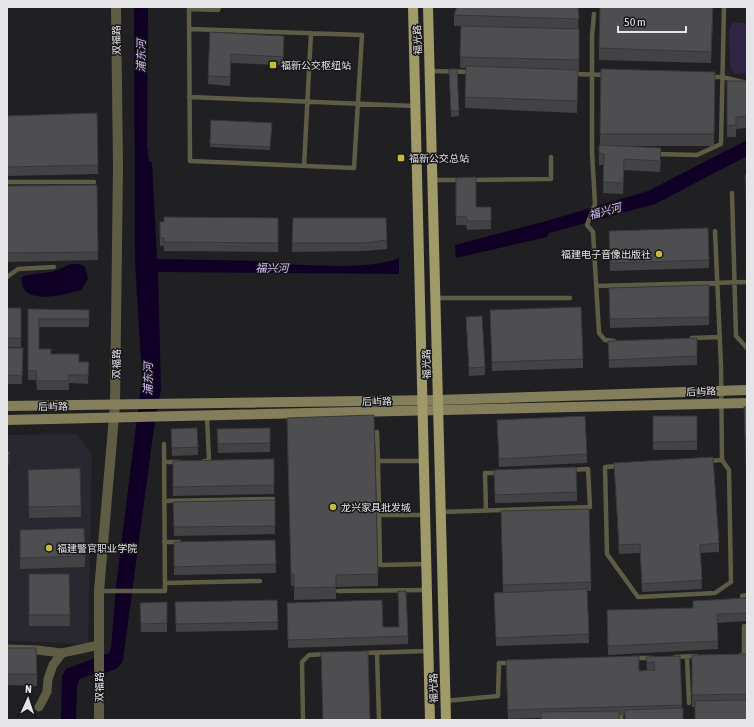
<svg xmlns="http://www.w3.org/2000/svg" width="754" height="727" font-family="'Asap Condensed','Noto Sans SC',sans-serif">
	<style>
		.built { fill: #29272f }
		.green { fill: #322544 }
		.water { fill: #110025 }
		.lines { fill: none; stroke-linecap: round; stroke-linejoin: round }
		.service { stroke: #5f5c45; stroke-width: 4.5 }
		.minor { stroke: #5f5c45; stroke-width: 9 }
		.tertiary { stroke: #5f5c45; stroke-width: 10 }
		.secondary { stroke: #847f5a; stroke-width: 10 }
		.primary { stroke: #a09a69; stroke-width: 10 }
		.wall { fill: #434245 }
		.shaded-wall { fill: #373638 }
		.building { fill: #4e4d50; stroke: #373638 }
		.poi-dot { fill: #cbba39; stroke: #171618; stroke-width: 1.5 }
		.labels { text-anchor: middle; stroke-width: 3; stroke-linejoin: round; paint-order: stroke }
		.street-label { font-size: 10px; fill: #e5e4e6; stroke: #171618 }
		.poi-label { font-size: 10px; fill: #e5e4e6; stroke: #171618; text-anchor: start }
		.water-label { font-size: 11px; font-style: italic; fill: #d7c0fd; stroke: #171618 }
	</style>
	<rect width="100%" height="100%" fill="#201f22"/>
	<path class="built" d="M77 434 92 455 88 644 7 641V435Z"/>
	<path class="green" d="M733 23H747V73L735 74 730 67 729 28Z"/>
	<path class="water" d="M134 7H148L147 145 149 161 152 162 157 259 268 261 271 264C305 264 369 271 399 258V274L158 272 161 389 153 435 123 660C117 677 93 671 80 679L77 686 76 720H61L62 676 66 669 109 653 111 648 116 586 142 378 135 263Z
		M747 140V156L655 204 549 233 547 237 456 258 455 245 550 220 648 191Z
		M71 264H80L85 267 88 279 81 290C65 295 18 307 22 277L27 275 52 272Z"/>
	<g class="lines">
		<path class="service" d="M594 14 592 36V152L595 204 587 225 593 232 599 333 605 340 614 341
			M189 29 362 35 354 168 190 161 189 9 218 10 219 7
			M430 71 471 72
			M572 74 607 75
			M710 77H722L747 83
			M189 97 414 106
			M656 154 697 155 721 144 724 7
			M304 166 311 33
			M433 180H461
			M470 180 551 179V157
			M7 182H94
			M732 193 736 336 747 348
			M7 277 18 269 54 267
			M597 286 747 282
			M436 298H570
			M692 338 720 337
			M377 432 378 461
			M204 461H209L207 416
			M424 461H378L380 565 426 564
			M707 461 722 460
			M164 462H179
			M618 466 605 467 607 554 638 597 715 593 731 582 729 470 722 460 721 366 715 231
			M164 501 273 499
			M486 511 485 473H500
			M442 512 590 507 588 469 571 470
			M379 515H425
			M164 542H179
			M165 583 260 581
			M99 591H165L164 444
			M338 591 427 590
			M742 596 747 595
			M362 653 428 651
			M377 653 379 720
			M741 655H744V626
			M675 657 697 656
			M687 657 689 703
			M633 658H652
			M445 701 498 696 499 663H512
			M621 715V720
			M303 720 302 662 309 655 327 654"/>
		<path class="minor" d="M7 649 37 650 62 653
			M39 707 47 692 48 679 53 665 62 653 99 645"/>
		<path class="tertiary" d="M99 720V591L115 405 118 166 116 7"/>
		<path class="secondary" d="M7 406 438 400 747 390
			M7 420 747 403"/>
		<path class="primary" d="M413 7 430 720
			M428 7 446 720"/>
	</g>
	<path class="wall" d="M578 7 579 71H578L577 113 465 108 466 68H460L461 26H454V15Z
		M713 19 711 63 599 60V48Z
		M210 32 284 45 283 65 231 63 230 86 208 84Z
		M449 69H457L459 116 451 117Z
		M601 69 715 72 714 146H612L661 159 660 172 624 170 623 194 603 193 604 165H599V145H600Z
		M727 81H747V128L736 129V137H727Z
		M97 113 98 174 7 176V116Z
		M211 120 272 123 270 150 210 147Z
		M456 178 476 207H491V229L467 230 466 225H456Z
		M97 185 98 260 7 262V186Z
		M278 218V252L164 251V246H160V222Z
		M293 218H386L387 249 364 251 292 252Z
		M609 231 709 260V268L610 271Z
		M609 288 709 317V325L610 328Z
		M7 308H21V347H7Z
		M28 309 89 310V327H39V349L51 354 79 362H89L88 384 69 383V390H37L36 380H28Z
		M490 310 583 359V368L492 371Z
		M466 317 485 367V375L469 376Z
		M608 341 697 356V365L609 368Z
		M7 348H23L22 384H7Z
		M747 407V496L744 416Z
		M653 416H697V450H653Z
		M497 420 587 454V463L499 467Z
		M197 428 198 455 172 456 171 429Z
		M270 428V452L218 453 217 429Z
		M287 429 378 574V586L336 587V599L294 600V586H291Z
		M274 459V494L173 496V461Z
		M614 463 719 543V552L700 553 702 589 642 592 640 553 619 554Z
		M28 470 81 506V517L29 518Z
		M494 470 577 492V501L495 503Z
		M275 500V534L174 536 173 502Z
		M501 520 591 582V591H587L589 643 496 646 494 593 503 592Z
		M7 528 8 552V563H7Z
		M20 530 85 556V567L20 569Z
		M275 540 276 573 174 575V542Z
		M29 574H69L70 626H29Z
		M398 591 408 636V644L288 648 287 612 383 627H399Z
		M747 598V621L717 623 718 649 608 655 607 610 693 608V601Z
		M277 600 278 630 176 632 175 602Z
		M167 602V632H141L140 603Z
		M7 648 37 674V686L7 685Z
		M747 654V720L695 707H692V655Z
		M680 656 682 708 683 720H625V715L508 719 506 669 647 671 646 657Z"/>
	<path class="shaded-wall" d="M578 70V82L577 113V101Z
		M624 159V170L623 194V183Z
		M10 453V464L7 467V456Z"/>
	<path class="building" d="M457 7H578L579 19 454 15Z
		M600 7H713L711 52 599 48Z
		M461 26 579 29V60L460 57Z
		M210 32 284 36 283 57 231 54 230 77 208 76Z
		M466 66 578 70 577 101 465 97Z
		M449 69H457L459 111H451Z
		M601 69 715 72 714 134H600Z
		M727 81H747V116L736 117V125L727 126Z
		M97 113 98 165 7 167V116Z
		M211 120 272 123 270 147 210 144Z
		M599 145 661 148 660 161 624 159 623 183 603 182 604 154 599 153Z
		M745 175H747V219Z
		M476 177V207H491V221H467L466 216 456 217V178Z
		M97 185 98 252 7 253V186Z
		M164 217 278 218V243L164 242V238H160V222H164Z
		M293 218H386L387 240 364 243H292Z
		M708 228 709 260 610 263 609 231Z
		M709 285V317L610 319 609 288Z
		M581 307 583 359 492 362 490 310Z
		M7 308H21V338H7Z
		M28 309 89 310V319H39V349H51V354H79V362H89L88 375H69V381H37L36 371H28Z
		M482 316 485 367 469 368 466 317Z
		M697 338V356L609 360 608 341Z
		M7 348H23L22 376 7 375Z
		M744 407H747V488Z
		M374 415 378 574 336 575V587L294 588V574H291L287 418Z
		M585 416 587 454 499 459 497 420Z
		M653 416H697V441L653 442Z
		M197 428 198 447 172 448 171 429Z
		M270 428V443L218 444 217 429Z
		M7 450 10 453 7 456Z
		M713 457 719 543 700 545 702 580 642 584 640 544 619 545 614 463Z
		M274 459V485L173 487V461Z
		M576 467 577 492 495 495 494 470Z
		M80 468 81 506 29 507 28 470Z
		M275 500V526L174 527 173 502Z
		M589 509 591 582 503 585 501 511Z
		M7 528 8 552H7Z
		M84 528 85 556 20 558V530Z
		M275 540 276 564 174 567V542Z
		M29 574H69L70 615H29Z
		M587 589 589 634 496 638 494 593Z
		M398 591H406L408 636 288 640 287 603 382 600 383 627H399Z
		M747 598V613L717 614 718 641 608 646 607 610 693 608V601Z
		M277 600 278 622 176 624 175 602Z
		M167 602V623L141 624 140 603Z
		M7 648H36L37 674H7Z
		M368 651 370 720H323L321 652Z
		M747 654V694L692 695V655Z
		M639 656V671L655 670 654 662 647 663 646 657 680 656 682 705 508 710 506 660Z
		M747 700V720H695V701Z
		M683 708V720H625V710Z
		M619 711V720H541V712Z
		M524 719V720H510Z"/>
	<g class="poi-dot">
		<rect x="269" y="61" width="8" height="8" rx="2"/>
		<rect x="397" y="154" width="8" height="8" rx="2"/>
		<circle cx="659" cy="254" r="4"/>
		<circle cx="333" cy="507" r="4"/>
		<circle cx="49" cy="548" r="4"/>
	</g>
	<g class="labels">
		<g class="street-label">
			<text transform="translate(116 40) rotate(-91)" y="4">双福路</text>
			<text transform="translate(417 40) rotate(-92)" y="4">福光路</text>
			<text transform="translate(116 364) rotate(-89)" y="4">双福路</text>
			<text transform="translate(426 364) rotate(-91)" y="4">福光路</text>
			<text transform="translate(701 391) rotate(-2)" y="4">后屿路</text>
			<text transform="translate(377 401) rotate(-1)" y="4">后屿路</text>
			<text transform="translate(53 406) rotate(-1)" y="4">后屿路</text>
			<text transform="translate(99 687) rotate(-90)" y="4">双福路</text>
			<text transform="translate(433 688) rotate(-91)" y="4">福光路</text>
		</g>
		<g class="poi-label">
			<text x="281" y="69">福新公交枢纽站</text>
			<text x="409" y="162">福新公交总站</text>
			<text x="651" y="258" text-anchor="end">福建电子音像出版社</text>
			<text x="341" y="511">龙兴家具批发城</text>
			<text x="57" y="552">福建警官职业学院</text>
		</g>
		<g class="water-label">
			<text transform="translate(141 56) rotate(-89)" y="4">浦东河</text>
			<text transform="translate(605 211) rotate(-15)" y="4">福兴河</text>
			<text x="272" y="272">福兴河</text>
			<text transform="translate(148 379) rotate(-89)" y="4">浦东河</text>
		</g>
	</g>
	<rect width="754" height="727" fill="none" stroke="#e5e4e6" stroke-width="16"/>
	<g transform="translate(28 699) rotate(3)" stroke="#171618" stroke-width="3" paint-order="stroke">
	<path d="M0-3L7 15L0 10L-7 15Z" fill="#e5e4e6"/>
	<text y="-6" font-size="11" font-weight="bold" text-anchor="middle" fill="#e5e4e6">N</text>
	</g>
	<path d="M618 26v6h68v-6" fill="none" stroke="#e5e4e6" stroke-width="2"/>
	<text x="624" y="26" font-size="12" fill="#e5e4e6" stroke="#171618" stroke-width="3" paint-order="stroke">50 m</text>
</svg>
